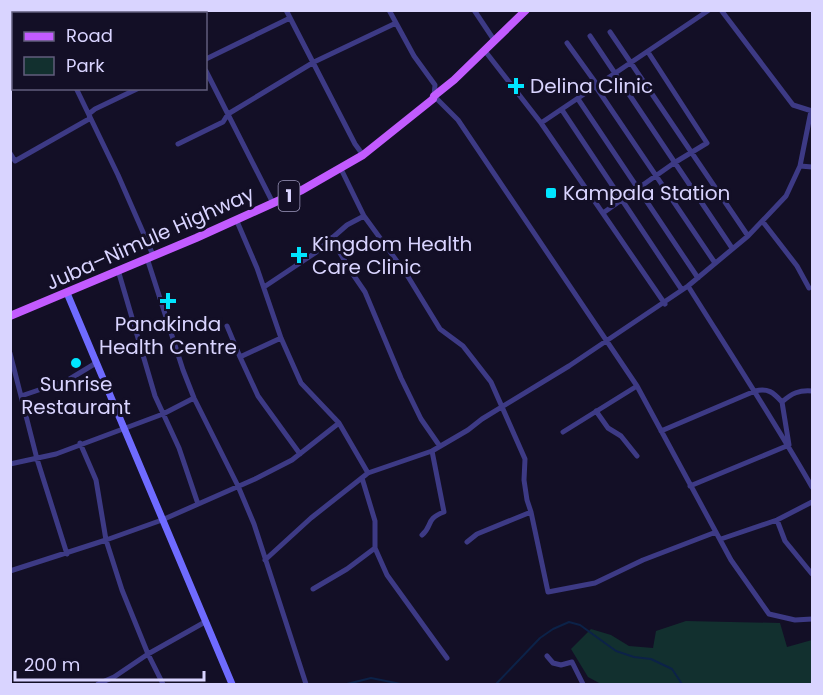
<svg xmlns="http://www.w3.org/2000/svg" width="823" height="695" font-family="Poppins,sans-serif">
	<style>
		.green { fill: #12302f }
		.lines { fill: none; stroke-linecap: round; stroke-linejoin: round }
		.stream { stroke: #0c2248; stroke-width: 2 }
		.street { stroke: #3d3a85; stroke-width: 5 }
		.secondary { stroke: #6f6bff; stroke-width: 7 }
		.primary { stroke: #c25bff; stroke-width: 8 }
		.poi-dot { fill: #00e5ff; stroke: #130f26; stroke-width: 2 }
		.labels { text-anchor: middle; stroke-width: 6; stroke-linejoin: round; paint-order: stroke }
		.shield { fill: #130f26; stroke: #9e99be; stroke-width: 1.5 }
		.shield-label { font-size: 18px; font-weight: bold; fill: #d9d4ff }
		.poi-label { font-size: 20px; fill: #d9d4ff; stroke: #130f26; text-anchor: start }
		.street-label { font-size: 20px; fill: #d9d4ff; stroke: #130f26 }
	</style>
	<rect width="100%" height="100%" fill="#130f26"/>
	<path class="green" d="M686 621 780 623 787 647 812 640V684H601L588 677 571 649 591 629 611 635 629 646 653 648 656 631Z"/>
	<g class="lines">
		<path class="stream" d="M347 684 371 678 401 684
			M496 684 540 638 553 629 569 622 580 625 616 651 634 657 651 659 672 669 682 684"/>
		<path class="street" d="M40 10 41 14
			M178 10 179 14
			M286 10 355 144 363 155
			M389 10 414 56 435 85 434 96 458 120 637 386 731 560 769 614 795 620 812 619
			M474 10 494 40
			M721 10 793 105 812 111
			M154 14 159 10
			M610 32 748 236
			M590 36 732 248
			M567 43 598 86
			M485 51 541 123 665 304
			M206 59 290 18
			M206 71 273 203
			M10 80 14 78
			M596 87 715 263
			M76 88 118 175 153 255
			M578 99 698 278
			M562 110 682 290
			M541 123 709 10
			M178 144 223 122 228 114 314 62 396 23
			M10 153 15 161 89 119 90 113 95 109 139 88
			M800 166 812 167
			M603 213 674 163 707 143 648 52
			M364 216 407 275 440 329 463 346 491 382 525 459 524 480 527 500 531 512 548 592 595 583 643 560 716 532
			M236 219 257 268 281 338 301 383 339 423 368 473
			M763 222 797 266 809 288
			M331 238 352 273 365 292 401 378 421 419 439 445
			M147 258 183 370 194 398 238 486 254 524 306 684
			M118 270 155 396 179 448 198 504
			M688 286C730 353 773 419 812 487
			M264 287 315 253 347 225 364 216 341 169
			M227 326 240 357
			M281 338 240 357 258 396 300 454
			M10 353 37 459 67 554
			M21 396 68 380 96 363
			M596 411 608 428 621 436 637 456
			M661 431 755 391C768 388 773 392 782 402
			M563 432 637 386
			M80 443 96 480 106 540 122 590 148 654 163 684
			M10 464 56 454 163 414 194 398
			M362 478 375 521V548L387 575 447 658
			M690 486 789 445 782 402C792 393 799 390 812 391
			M777 520 785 541 812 574
			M422 535C433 526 425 519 444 512L432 451
			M721 539 777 520 812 502
			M467 542 477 534 531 512
			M265 560 311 518 368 473 432 451 468 430 482 419 569 366 688 286 748 236 786 196 800 166 811 111
			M10 571 106 540 162 520 255 479 292 460 339 423
			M313 589 347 569 375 548
			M547 656 553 663 561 665 572 662 583 684
			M98 684 114 677 148 654 205 622"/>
		<path class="secondary" d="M67 293 232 684"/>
		<path class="primary" d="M10 316 196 238 302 190 363 155 433 99 434 96 454 80 526 10"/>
	</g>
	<g class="poi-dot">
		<path d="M513 77h6v6h6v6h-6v6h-6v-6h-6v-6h6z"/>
		<rect x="545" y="187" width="12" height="12" rx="3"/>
		<path d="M296 246h6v6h6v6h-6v6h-6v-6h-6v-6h6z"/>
		<path d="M165 292h6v6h6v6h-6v6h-6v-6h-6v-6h6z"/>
		<circle cx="76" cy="363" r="6"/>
	</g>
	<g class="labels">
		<rect class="shield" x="278.5" y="181" width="21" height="30" rx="4.5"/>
		<g class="shield-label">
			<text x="289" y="202">1</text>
		</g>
		<g class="poi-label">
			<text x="530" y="93">Delina Clinic</text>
			<text x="563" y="200">Kampala Station</text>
			<text x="312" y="251">Kingdom Health<tspan x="312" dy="23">Care Clinic</tspan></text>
			<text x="168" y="331" text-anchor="middle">Panakinda<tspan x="168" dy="23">Health Centre</tspan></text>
			<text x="76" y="391" text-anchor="middle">Sunrise<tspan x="76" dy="23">Restaurant</tspan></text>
		</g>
		<g class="street-label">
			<text transform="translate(150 238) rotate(-24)" y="7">Juba–Nimule Highway</text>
		</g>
	</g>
	<rect width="823" height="695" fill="none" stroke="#d9d4ff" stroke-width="24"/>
	<rect x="12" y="12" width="195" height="78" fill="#130f26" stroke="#625e7d" stroke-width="1.5"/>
	<rect x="24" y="32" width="30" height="9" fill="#c25bff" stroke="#625e7d" stroke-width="1.5"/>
	<text x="66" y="42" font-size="18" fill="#d9d4ff">Road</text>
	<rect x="24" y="57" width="30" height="18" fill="#12302f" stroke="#625e7d" stroke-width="1.5"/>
	<text x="66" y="72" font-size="18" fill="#d9d4ff">Park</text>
	<path d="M15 671v9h189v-9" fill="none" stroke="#d9d4ff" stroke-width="3"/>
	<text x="24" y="671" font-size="18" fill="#d9d4ff" stroke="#130f26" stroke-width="4.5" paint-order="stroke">200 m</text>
</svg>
